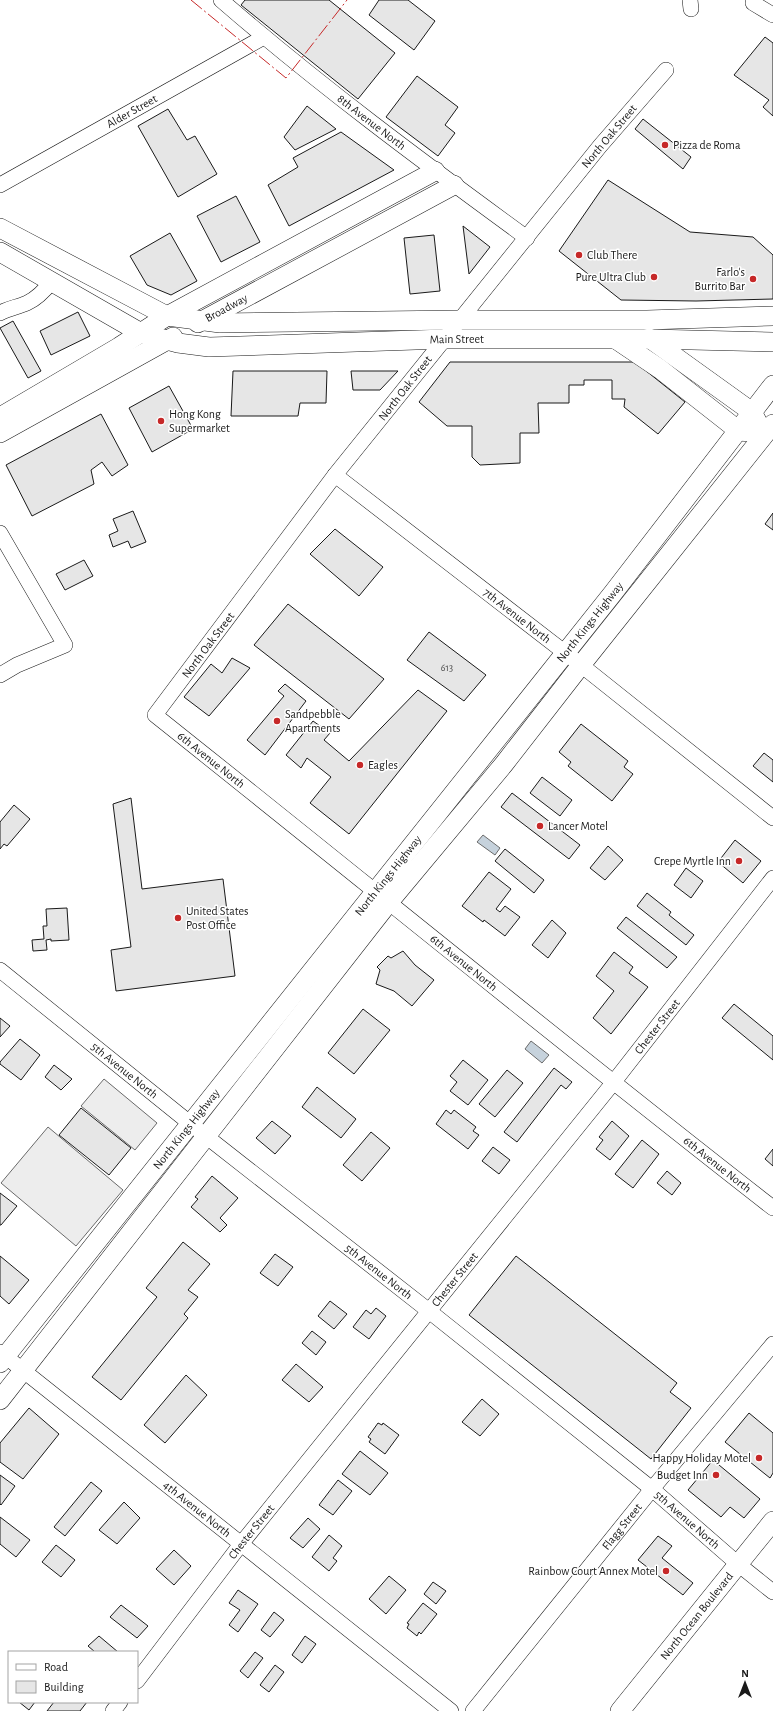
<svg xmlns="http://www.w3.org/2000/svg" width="773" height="1711" font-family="'Alegreya Sans',sans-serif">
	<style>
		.parking { fill: #ededed; stroke: #6a6a6a }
		.water { fill: #c6d2dc; stroke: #6a6a6a }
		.building { fill: #e6e6e6; stroke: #1a1a1a }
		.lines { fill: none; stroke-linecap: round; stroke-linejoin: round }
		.minor-casing { stroke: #1a1a1a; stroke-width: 16 }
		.major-casing { stroke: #1a1a1a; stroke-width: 20 }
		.minor { stroke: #fff; stroke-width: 15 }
		.major { stroke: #fff; stroke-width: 19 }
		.power { stroke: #c62828; stroke-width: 1; stroke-dasharray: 14 3 2 3; stroke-linecap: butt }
		.poi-dot { fill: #c62828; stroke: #fff; stroke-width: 1.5 }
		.labels { text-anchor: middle; stroke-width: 3; stroke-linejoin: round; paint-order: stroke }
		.number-label { font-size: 10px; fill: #4d4d4d }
		.street-label { font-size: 12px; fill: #1a1a1a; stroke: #fff }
		.poi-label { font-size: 12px; fill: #1a1a1a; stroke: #fff; text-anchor: start }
	</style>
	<rect width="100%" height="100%" fill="#fff"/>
	<path class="parking" d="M104 1079 157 1123 135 1150 81 1106Z
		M48 1127 123 1190 76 1246 1 1183Z"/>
	<path class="water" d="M483 835 500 848 495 855 477 842Z
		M531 1041 549 1055 542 1063 525 1049Z"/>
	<path class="building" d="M245 0H329L395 53 358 99 241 5Z
		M379 0H408L435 21 414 50 369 15Z
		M765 37 773 43V116L763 107 769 100 734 75Z
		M417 76 458 107 445 125 455 133 438 156 386 117Z
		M307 106 336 129 295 150 284 137Z
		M168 109 187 140 195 136 217 174 178 197 138 126Z
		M643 119 691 157 683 169 635 129Z
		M341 132 394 170 289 226 268 185 298 167 293 158Z
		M608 180 690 232 753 237 773 255V299L696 301 621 300 559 251Z
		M236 196 260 242 221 262 197 216Z
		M463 226 490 247 469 274Z
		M170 233 197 281 171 295 147 285 130 256Z
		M434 235 440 291 410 294 404 238Z
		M78 312 90 336 51 355 40 331Z
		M13 321 41 371 28 378 0 328Z
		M450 362H635L685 402 658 434 624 407 625 399H612V380H584V385H569V403H538L539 433H520V463L480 465 472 457V426H447L419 402Z
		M233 371H327L326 403H300L298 416H231Z
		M351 371H398L380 390H353Z
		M169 386 193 429 152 452 129 408Z
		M101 414 128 465 112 476 102 462 91 470 94 484 32 516 6 465Z
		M133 511 146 542 131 548 128 541 113 547 109 535 118 531 113 519Z
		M773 513V530L765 524Z
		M335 529 383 567 359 596 310 554Z
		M84 560 93 576 65 590 56 574Z
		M288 604 384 679 349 719 254 645Z
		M429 632 486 675 464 701 407 660Z
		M232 658 250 668 209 716 184 697 211 664 222 673Z
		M285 684 306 701 265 755 247 740 284 696 278 691Z
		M418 690 447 711 349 834 310 803 331 777 307 758 301 768 286 755 313 721 330 733 324 740 349 761Z
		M581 724 628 761 624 767 633 774 612 801 568 766 571 762 559 752Z
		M764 753 773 760V782L753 766Z
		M542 777 572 800 560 816 530 793Z
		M512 793 580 845 569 859 501 807Z
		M131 798 142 889 223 879 235 976 116 991 111 950 131 947 113 804Z
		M14 805 30 819 7 846 4 844 0 849V822Z
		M735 840 761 861 743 883 718 862Z
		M608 846 623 860 605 880 590 868Z
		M505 849 544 880 534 893 495 861Z
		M686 868 703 881 691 898 674 885Z
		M489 872 511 889 496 909 500 912 505 906 520 917 505 936 484 920 483 922 462 906Z
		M647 893 671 912 669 915 694 935 686 945 637 906Z
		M67 908 69 940 51 941V939L46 940 47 950 33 951 32 940 44 939 43 926H47L46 909Z
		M626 917 677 957 667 968 617 928Z
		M552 920 566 933 548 958 532 945Z
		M403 951 415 965 434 980 412 1006 394 991 376 984 380 970 377 967 388 956 391 958Z
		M614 952 633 967 629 973 648 987 611 1034 593 1018 614 991 596 976Z
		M734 1004 773 1036V1060L722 1018Z
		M363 1009 390 1030 354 1074 328 1053Z
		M0 1018 10 1026 0 1037Z
		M20 1039 40 1055 21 1080 0 1064V1062Z
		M463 1060 488 1080 468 1105 450 1091 457 1082 450 1076Z
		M54 1065 72 1079 61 1090 45 1077Z
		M554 1068 572 1082 566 1089 561 1085 517 1142 504 1132Z
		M507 1070 523 1083 495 1117 479 1104Z
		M317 1087 356 1119 341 1138 302 1107Z
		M81 1108 131 1148 109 1175 59 1135Z
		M446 1110 451 1114 454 1110 476 1127 473 1131 479 1135 468 1149 436 1124Z
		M272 1121 291 1136 275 1154 256 1138Z
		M612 1121 629 1136 610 1160 596 1149 603 1140 599 1137Z
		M371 1132 390 1148 362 1181 343 1165Z
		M642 1140 659 1154 633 1188 615 1174Z
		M493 1147 510 1160 499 1174 482 1161Z
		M773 1149V1166L765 1159Z
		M667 1171 681 1183 672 1195 657 1183Z
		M212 1176 238 1198 220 1218 227 1225 220 1232 191 1207 198 1199 195 1197Z
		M0 1193 17 1206 1 1225H0Z
		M183 1242 210 1264 188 1290 198 1297 184 1314 188 1318 121 1400 92 1377 157 1297 146 1288Z
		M275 1254 293 1267 278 1286 260 1273Z
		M0 1256 29 1280 9 1304 0 1296Z
		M516 1256 677 1383 670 1392 691 1408 651 1459 469 1315Z
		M330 1301 347 1314 334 1329 318 1316Z
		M376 1308 386 1316 369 1339 353 1327 366 1310 371 1314Z
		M312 1331 326 1342 316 1355 302 1343Z
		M296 1364 323 1387 309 1402 282 1380Z
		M186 1375 207 1395 165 1443 144 1425Z
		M482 1399 499 1414 480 1436 462 1422Z
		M29 1408 59 1434 23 1479 0 1462V1443Z
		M749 1413 773 1433V1473L770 1478 725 1442Z
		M378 1423 382 1425 383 1423 399 1435 385 1454 369 1442 371 1439 368 1437Z
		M360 1451 388 1473 370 1495 342 1474Z
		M713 1460 760 1499 744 1518 730 1507 721 1517 688 1490Z
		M0 1475 15 1486 1 1505 0 1504Z
		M338 1480 352 1491 333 1515 319 1505Z
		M91 1482 102 1491 65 1536 54 1527Z
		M124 1502 140 1518 117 1544 99 1530Z
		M0 1517 30 1540 16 1557 0 1544Z
		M308 1518 320 1529 303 1548 290 1538Z
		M329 1535 342 1546 333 1558 337 1561 329 1571 312 1557Z
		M658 1536 672 1546 662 1558 693 1583 683 1595 638 1560Z
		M56 1545 75 1560 61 1577 42 1562Z
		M174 1550 191 1566 174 1585 156 1569Z
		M389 1576 406 1590 386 1614 369 1599Z
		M433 1582 446 1591 436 1604 424 1594Z
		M238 1590 258 1604 238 1632 229 1625 240 1610 229 1603Z
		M423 1603 437 1614 421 1634 419 1632 417 1636 407 1628 409 1624 407 1623Z
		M121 1605 148 1626 137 1638 110 1617Z
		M274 1612 284 1620 270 1637 261 1630Z
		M99 1636 118 1652H95L88 1646Z
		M305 1636 316 1644 302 1663 292 1655Z
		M255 1652 263 1658 248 1678 240 1671Z
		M275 1665 284 1672 269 1692 260 1685Z
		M19 1702H35L29 1710Z
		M54 1702H87L80 1711H47Z"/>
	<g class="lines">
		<g class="minor-casing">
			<g id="minor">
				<path id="s1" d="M221 0C319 85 423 162 527 238"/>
				<path d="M690 0 691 9"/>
				<path d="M753 3 773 15"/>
				<path id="s2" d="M666 70 600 146 335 475 155 715C361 879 565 1046 773 1208"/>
				<path id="s3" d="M0 185 264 37"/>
				<path d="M0 313C9 308 18 307 27 303 38 298 45 290 52 281"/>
				<path id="s4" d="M335 475 581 665 773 818"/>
				<path d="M0 533 65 645 17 665 0 675"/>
				<path id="s5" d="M0 970 207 1137 429 1311 652 1489 738 1564 773 1592"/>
				<path id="s6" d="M0 1352 451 1711"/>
				<path id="s7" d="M137 1681 241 1544 613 1083 773 878"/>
				<path d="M113 1711 120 1702"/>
				<path id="s8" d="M473 1711 652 1489 773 1344"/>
			</g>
		</g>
		<g class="major-casing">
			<g id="major">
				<path d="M0 228 167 316 220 323 460 320H647L773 316"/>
				<path id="s9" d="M0 252 141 333 178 343 209 347 445 339H650L773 342"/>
				<path id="s10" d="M198 323 454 185"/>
				<path d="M649 338 752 412 758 423"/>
				<path d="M617 340 660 369 739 431 751 432"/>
				<path d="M0 417 119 347 167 316 435 171"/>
				<path d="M0 433 173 337"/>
				<path id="s11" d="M0 1363 613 593 773 385"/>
				<path d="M0 1400 389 902 504 764 581 665 773 424"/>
				<path id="s12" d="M620 1711 773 1521"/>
			</g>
		</g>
		<use href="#minor" class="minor"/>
		<use href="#major" class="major"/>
		<path class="power" d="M191 0 286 78 347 0"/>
	</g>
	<g class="poi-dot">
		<circle cx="665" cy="145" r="4"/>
		<circle cx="579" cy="255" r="4"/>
		<circle cx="654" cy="277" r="4"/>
		<circle cx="753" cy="279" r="4"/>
		<circle cx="161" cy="421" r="4"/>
		<circle cx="277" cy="721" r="4"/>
		<circle cx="360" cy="765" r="4"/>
		<circle cx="540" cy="826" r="4"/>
		<circle cx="739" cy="861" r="4"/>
		<circle cx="178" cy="918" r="4"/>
		<circle cx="759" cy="1458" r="4"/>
		<circle cx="716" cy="1475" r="4"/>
		<circle cx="666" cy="1571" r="4"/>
	</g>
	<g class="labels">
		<g class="number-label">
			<text x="447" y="671">613</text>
		</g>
		<g class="street-label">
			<text dy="4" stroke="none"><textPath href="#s3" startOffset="151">Alder Street</textPath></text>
			<text dy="4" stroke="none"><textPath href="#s1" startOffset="194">8th Avenue North</textPath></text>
			<text transform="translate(609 136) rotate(-50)" y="4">North Oak Street</text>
			<text dy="4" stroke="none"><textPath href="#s10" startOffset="32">Broadway</textPath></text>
			<text dy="4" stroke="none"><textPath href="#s9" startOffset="480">Main Street</textPath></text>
			<text transform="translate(405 388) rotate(-52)" y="4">North Oak Street</text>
			<text dy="4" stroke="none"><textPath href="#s4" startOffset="230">7th Avenue North</textPath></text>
			<text dy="4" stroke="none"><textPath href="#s11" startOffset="947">North Kings Highway</textPath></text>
			<text transform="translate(208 645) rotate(-53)" y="4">North Oak Street</text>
			<text dy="4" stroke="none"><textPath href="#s2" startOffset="895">6th Avenue North</textPath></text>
			<text dy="4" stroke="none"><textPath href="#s11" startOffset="623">North Kings Highway</textPath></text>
			<text dy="4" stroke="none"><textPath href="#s2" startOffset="1219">6th Avenue North</textPath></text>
			<text dy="4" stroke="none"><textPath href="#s7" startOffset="836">Chester Street</textPath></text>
			<text dy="4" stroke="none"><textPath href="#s5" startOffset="160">5th Avenue North</textPath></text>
			<text dy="4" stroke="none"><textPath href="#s11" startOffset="299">North Kings Highway</textPath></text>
			<text dy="4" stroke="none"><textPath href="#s2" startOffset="1543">6th Avenue North</textPath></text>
			<text dy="4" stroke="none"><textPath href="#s5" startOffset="484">5th Avenue North</textPath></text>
			<text dy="4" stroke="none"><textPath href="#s7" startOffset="512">Chester Street</textPath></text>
			<text dy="4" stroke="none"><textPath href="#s6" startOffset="252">4th Avenue North</textPath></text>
			<text dy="4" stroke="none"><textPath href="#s5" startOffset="880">5th Avenue North</textPath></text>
			<text dy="4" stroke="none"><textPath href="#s8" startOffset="237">Flagg Street</textPath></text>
			<text dy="4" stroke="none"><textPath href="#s7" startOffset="188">Chester Street</textPath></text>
			<text dy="4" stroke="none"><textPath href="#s12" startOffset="122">North Ocean Boulevard</textPath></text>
		</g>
		<g class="poi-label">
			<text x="673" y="149">Pizza de Roma</text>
			<text x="587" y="259">Club There</text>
			<text x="745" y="276" text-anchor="end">Farlo's<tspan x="745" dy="14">Burrito Bar</tspan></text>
			<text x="646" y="281" text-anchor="end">Pure Ultra Club</text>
			<text x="169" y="418">Hong Kong<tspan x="169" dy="14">Supermarket</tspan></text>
			<text x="285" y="718">Sandpebble<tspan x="285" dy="14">Apartments</tspan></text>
			<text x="368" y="769">Eagles</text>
			<text x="548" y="830">Lancer Motel</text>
			<text x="731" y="865" text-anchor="end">Crepe Myrtle Inn</text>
			<text x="186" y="915">United States<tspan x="186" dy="14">Post Office</tspan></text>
			<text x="751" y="1462" text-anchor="end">Happy Holiday Motel</text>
			<text x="708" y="1479" text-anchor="end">Budget Inn</text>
			<text x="658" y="1575" text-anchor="end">Rainbow Court Annex Motel</text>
		</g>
	</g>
	<rect x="8" y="1651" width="130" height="52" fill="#ffffff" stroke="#a3a3a3"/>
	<rect x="16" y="1664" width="20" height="6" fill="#ffffff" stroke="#a3a3a3"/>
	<text x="44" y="1671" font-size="12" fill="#1a1a1a">Road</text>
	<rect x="16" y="1681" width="20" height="12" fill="#e6e6e6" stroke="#a3a3a3"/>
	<text x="44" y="1691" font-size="12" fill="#1a1a1a">Building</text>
	<g transform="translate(745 1683)" stroke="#ffffff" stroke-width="3" paint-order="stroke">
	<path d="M0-3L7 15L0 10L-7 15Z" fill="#1a1a1a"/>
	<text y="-6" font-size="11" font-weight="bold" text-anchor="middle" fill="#1a1a1a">N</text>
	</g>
</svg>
